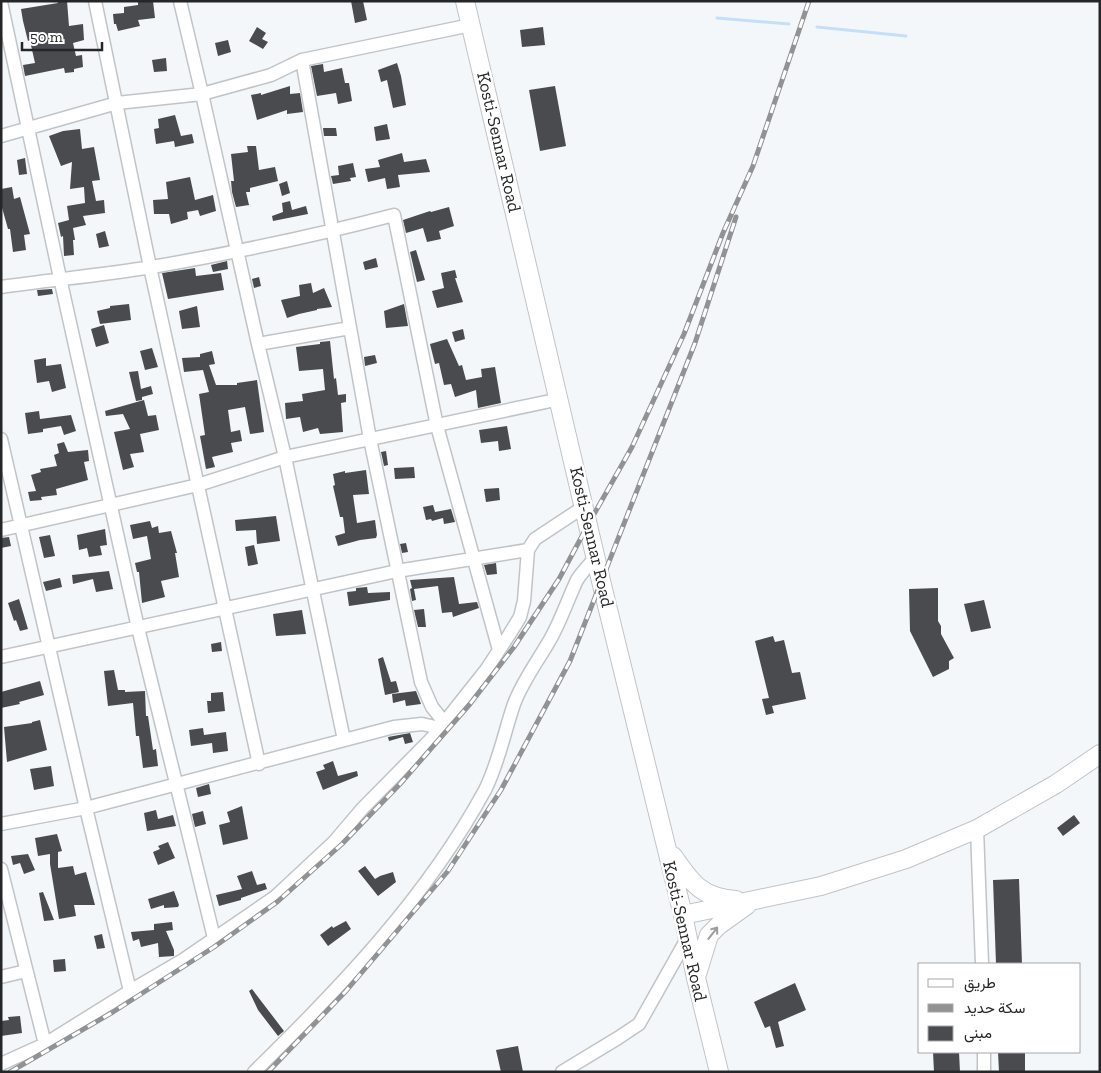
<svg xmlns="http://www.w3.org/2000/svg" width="1101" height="1073" font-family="'Zilla Slab',Vazirmatn,serif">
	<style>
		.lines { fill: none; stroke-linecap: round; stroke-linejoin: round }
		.stream { stroke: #c4dff9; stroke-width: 3 }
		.building { fill: #494b4e }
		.minor-casing { stroke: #c1c4c7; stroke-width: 15 }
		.highway-casing { stroke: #c1c4c7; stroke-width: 20 }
		.minor { stroke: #fff; stroke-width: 12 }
		.highway { stroke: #fff; stroke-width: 18 }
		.rail-casing { stroke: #909294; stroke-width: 5 }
		.rail { stroke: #fff; stroke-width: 3; stroke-dasharray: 9; stroke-linecap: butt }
		.oneway { stroke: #9d9d9e }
		.labels { text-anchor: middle; stroke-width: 5; stroke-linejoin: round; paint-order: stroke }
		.street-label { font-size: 18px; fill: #252627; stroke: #fff }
	</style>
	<rect width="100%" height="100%" fill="#f4f7fa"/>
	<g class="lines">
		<path class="stream" d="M717 18 789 24
			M817 27 906 36"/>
	</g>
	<path class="building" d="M57 1H67L69 26 83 24 84 40 73 43 76 56 82 55 83 67 74 69V72L65 73 64 68 25 76 23 65 35 63 30 41H28L23 21 21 9 58 3Z
		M138 1H153L155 18 138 20 140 26 118 31 116 24H114L113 14 124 13V7L138 5Z
		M351 1H363L367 20 355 23Z
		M257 27 266 33 262 39 268 42 263 49 249 41Z
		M543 27 545 45 522 47 520 30Z
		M228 40 231 52 218 56 215 43Z
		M166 58 167 71 154 72 152 60Z
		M397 63 401 76 406 105 393 108 387 80 381 82 378 70Z
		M323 64 324 72 342 68 345 83H349L352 101 338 104 336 93 317 96 311 66Z
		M290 86V94L300 93 303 112 287 114V110L257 120 251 95 261 93V95Z
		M555 86 566 146 540 151 529 90Z
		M175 115 181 136 192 134 194 143 175 147 174 141 156 144 154 129 159 128 158 119Z
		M387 124 390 139 376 141 374 127Z
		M323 128H336L337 136H324Z
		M80 129 82 149 94 147 100 180 92 181 96 201 104 200 105 213 83 216 86 225 73 228 75 240H73L74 255 64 256 63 236 61 237 58 223 69 220 67 206 85 203 84 187 70 189 72 162 61 166 49 136 63 131Z
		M247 146H256L259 170 275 167 278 181 250 188V192H246L249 205 236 207 232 192 231 181H234L231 154 248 152Z
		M402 153 404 162 426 159 430 172 398 175 400 187 387 189 385 178 368 182 365 169 380 167 378 160Z
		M25 158 27 174 19 175 17 160Z
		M353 163 356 177 350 178 351 181 333 184 331 176 339 175 338 166Z
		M190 177 195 200 213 195 216 211 200 216 198 210 187 212 188 219 171 224 169 214H154L153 200 168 199 166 182Z
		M287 181 290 193 282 196 279 184Z
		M12 187 14 199 20 197 30 234 24 235 26 250 13 252 10 229H8L1 204V189Z
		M290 201 292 210 306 206 308 214 273 221 272 216 283 212 282 203Z
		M449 207 454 226 439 231 441 239 427 242 423 228 406 233 403 220 430 211 431 212Z
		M105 231 109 246 99 248 96 234Z
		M416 250 425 280 417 282 410 252Z
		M376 258 378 267 365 270 363 262Z
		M227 261 228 269 213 272 211 265Z
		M195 268 196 276 221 273 224 290 168 299 162 273Z
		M455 270 457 278H455L463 302 437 308 432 291 444 288 441 273Z
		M259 277 261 286 254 288 252 279Z
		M311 283 313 293 324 288 332 307 317 309V310L299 314 287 318 281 300 300 296 299 285Z
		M52 289 53 294 38 296 37 290Z
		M129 304 131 320 100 324 97 311 110 308V306Z
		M404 304 408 326 386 328 384 311Z
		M197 306 200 327 182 329 179 311Z
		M104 325 109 343 96 347 91 329Z
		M463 329 465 339 455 342 452 332Z
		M447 339 459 366 462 365 466 380 482 377 481 369 495 367 501 403 478 408 476 390 455 397 451 384 444 385 439 363 435 364 430 344Z
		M330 341 334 379 336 378 338 395 346 394V402L341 403 343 432 320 434 318 428 303 432 300 417 286 419 285 403 303 401 302 394 325 390 323 369 299 371 296 347 320 344V342Z
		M152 348 158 367 145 370 140 351Z
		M212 351 215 364 209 365 216 385H237V383L257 380 264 432 250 434 245 407 228 410 231 432 240 430 242 441 231 443 233 452 212 457 215 467 206 469 200 436 205 435 199 394 209 392 203 370 184 372 182 358 200 357V354Z
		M375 355 377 363 365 366 364 357Z
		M46 358V366L61 364 66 388 52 392 49 381 37 383 34 360Z
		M138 371 141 389 151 386 153 394 142 397V400L136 401 129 372Z
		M144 400 148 416 156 415 159 430 140 434 144 452 130 454 134 467 123 470 114 432 130 429 123 414 106 416 105 411Z
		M39 411 40 419 71 415 76 431 64 435 61 426 43 429V432L28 434 25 413Z
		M507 426 511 449 499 451 498 441 481 443 479 430Z
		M64 442 68 452 88 450 89 461 84 462 88 480 56 489 57 495 41 497 42 500 30 501 28 492 36 491 31 475 41 472 40 469 57 466 54 455 59 453 57 444Z
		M386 451 388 465 384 466 381 452Z
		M414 467 415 478 395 479 394 468Z
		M366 470 369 494 353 495 357 523 375 520 377 535 376 538 360 540 338 546 335 536 345 533 343 517H340L333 486 335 485 333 474 345 471V473Z
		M499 488 500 500 486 502 484 489Z
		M433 505 435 512 451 509 455 522 444 524 443 518 432 521 431 519 426 520 423 507Z
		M276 516 280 541 257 544 256 530 236 531 235 520Z
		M150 521 152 528 158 526 159 533 171 531 177 553H175L179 577 161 581 165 597 142 603 139 572H137L135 563 151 559 147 536 133 539 130 525Z
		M105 529 107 545 100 546 102 555 89 557 87 548 79 550 77 535Z
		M50 535 55 556 44 558 39 537Z
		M9 537 11 546 1 548V538Z
		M406 543 408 552 402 553 400 544Z
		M254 545 258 564 248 566 245 547Z
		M496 563 497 574 487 575 484 565Z
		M109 571 113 589 96 592 93 579 73 584 72 575Z
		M454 577 459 604 477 602 479 608 453 617 452 612 442 613 438 586 414 589 416 600 412 601 410 589 412 588 410 580Z
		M60 578 62 587 46 591 43 582Z
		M367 587 368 593 390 592V600L349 606 347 592 356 591V588Z
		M938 588V621L941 626V634L954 658 949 661V669L933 677 910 631 909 589Z
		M19 599 28 629 20 631 16 620 14 621 8 603Z
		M984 600 991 628 971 632 964 604Z
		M424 609 426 627H418L414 610Z
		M302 610 306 634 276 636 273 614Z
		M773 636 775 642 784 640 792 673 800 672 806 699 772 706 774 713 766 715 762 699 769 698 755 641Z
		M221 642 222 651 212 652 211 644Z
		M383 657 391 682 396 681 399 692 385 695 378 659Z
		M114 670 118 690H125V692L145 691 146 716H148L153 750 156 749 158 766 143 768 139 736H136L133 703 108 706 104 671Z
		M40 681 44 695 19 702 20 704 1 708V692Z
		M416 691 421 704 406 706 405 700 393 703 392 694Z
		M223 692 225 711 208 713 207 701H211V693Z
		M40 720 47 750 7 762 4 727 32 723V722Z
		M203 728 204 735 226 732 228 751 213 753 212 743 191 746 189 730Z
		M410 733 413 742 405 744 403 737 389 741 388 737Z
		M333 761 338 776 357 771 358 776 323 790 316 772 325 769 323 765Z
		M51 766 54 786 34 790 30 769Z
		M209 784 211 794 198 797 196 788Z
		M242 806 248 839 223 845 219 825 230 822 227 812Z
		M156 810 158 819 173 815 176 826 147 831 144 813Z
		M203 811 206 824 195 827 192 814Z
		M1074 815 1080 823 1063 836 1057 828Z
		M57 834 62 851 58 852V868L73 866 75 875 86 872 95 905H74L76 916 59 919 50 864V854L38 856 35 838Z
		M168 842 175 858 158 865 153 852 160 849 158 846Z
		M28 854 35 870 24 874 20 863 13 865 11 856Z
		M365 866 375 879 380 876 393 872 396 882 378 896 358 871Z
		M252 871 257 885 265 883 267 889 241 898V900L219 906 216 895 242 889 237 876Z
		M1019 879 1022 964H996L993 880Z
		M174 891 179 905 178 907 164 908V905L151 909 148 899Z
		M43 892 54 920 44 921 39 893Z
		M346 921 351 929 328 946 320 935 332 926 333 928Z
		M172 922 173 930 166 931 174 950V956L159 957 158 943 141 947 139 939 133 941 131 932 154 930V924Z
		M102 934 105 948 97 949 94 936Z
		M65 959 66 971 54 972 53 960Z
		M795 983 806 1010 778 1022 784 1046 776 1048 770 1026 765 1028 754 1002Z
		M252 989 284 1031 278 1036 258 1010 249 991Z
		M20 1016 22 1033 1 1036V1021L9 1020 8 1017Z
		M518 1046 523 1072H501L496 1050Z
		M933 1052H959L960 1072H934Z
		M998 1052H1025V1072H999Z"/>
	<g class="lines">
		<g class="minor-casing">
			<path id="minor" d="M95 1 150 267 259 764
				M180 1 202 94 258 344 285 457 344 740
				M1 2 60 278 138 628 214 938
				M302 60 370 439 421 682 432 707 444 722
				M1 136 117 103 202 94 271 75 302 60 471 25
				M1 287C51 280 102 275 152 267 233 253 314 236 394 215L437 426 499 650
				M258 344 350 328
				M1 439 86 808 130 991
				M1 530 198 485 285 457 560 399
				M1 657 397 571 528 550
				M1 824 86 808 394 727 422 724 440 728
				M977 829 982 964
				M1 869 45 1044
				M1 977 26 971
				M984 1052V1072
				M1 1064 45 1044 130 991 183 960 275 897 334 842 362 809 432 738 486 670 509 635 520 617 524 601 528 550 535 539 585 506
				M254 1072C340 988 427 897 485 790 499 762 504 733 514 704 523 680 538 661 551 638 561 620 568 599 577 580 582 572 590 564 596 557
				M562 1072 618 1038 639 1024 688 937"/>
		</g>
		<g class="highway-casing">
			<path id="highway" d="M465 1 601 581 683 915 696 978 719 1072
				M673 856C691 882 701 898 736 900
				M683 915 821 886 906 859 977 829 1056 784 1100 754
				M697 974 709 935 719 925 747 905"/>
		</g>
		<use href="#minor" class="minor"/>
		<use href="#highway" class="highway"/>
		<g class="rail-casing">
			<path id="rail" d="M10 1072 113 1012 214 947 277 902 342 844 400 784 470 704 514 647 559 579 589 523 632 447 684 334 723 233 753 166 809 1
				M268 1072 346 991 448 871 501 790 570 661 695 343 736 217"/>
		</g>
		<use href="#rail" class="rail"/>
	</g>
	<defs><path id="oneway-shaft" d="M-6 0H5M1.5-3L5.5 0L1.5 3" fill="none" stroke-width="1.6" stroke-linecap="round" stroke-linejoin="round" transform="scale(1.25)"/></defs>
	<use class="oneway" href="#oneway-shaft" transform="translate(713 933) rotate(-52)"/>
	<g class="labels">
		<g class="street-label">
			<text transform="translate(499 142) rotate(77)" y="6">Kosti-Sennar Road</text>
			<text transform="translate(592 537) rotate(77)" y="6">Kosti-Sennar Road</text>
			<text transform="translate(685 931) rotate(77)" y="6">Kosti-Sennar Road</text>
		</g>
	</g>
	<rect width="1101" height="1073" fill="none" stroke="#252627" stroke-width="5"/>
	<rect x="918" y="963" width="162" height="90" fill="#ffffff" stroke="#a8a8a9"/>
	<rect x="928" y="979" width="25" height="8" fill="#ffffff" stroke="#a8a8a9"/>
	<text x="964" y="988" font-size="15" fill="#252627">طريق</text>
	<rect x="928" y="1004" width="25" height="8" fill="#909294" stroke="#a8a8a9"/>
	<text x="964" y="1013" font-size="15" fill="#252627">سكة حديد</text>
	<rect x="928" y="1026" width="25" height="15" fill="#494b4e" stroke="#a8a8a9"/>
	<text x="964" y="1038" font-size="15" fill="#252627">مبنى</text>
	<path d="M22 42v8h80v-8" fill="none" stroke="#252627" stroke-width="2.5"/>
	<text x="30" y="42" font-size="15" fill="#252627" stroke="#ffffff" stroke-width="4" paint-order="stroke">50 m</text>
</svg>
